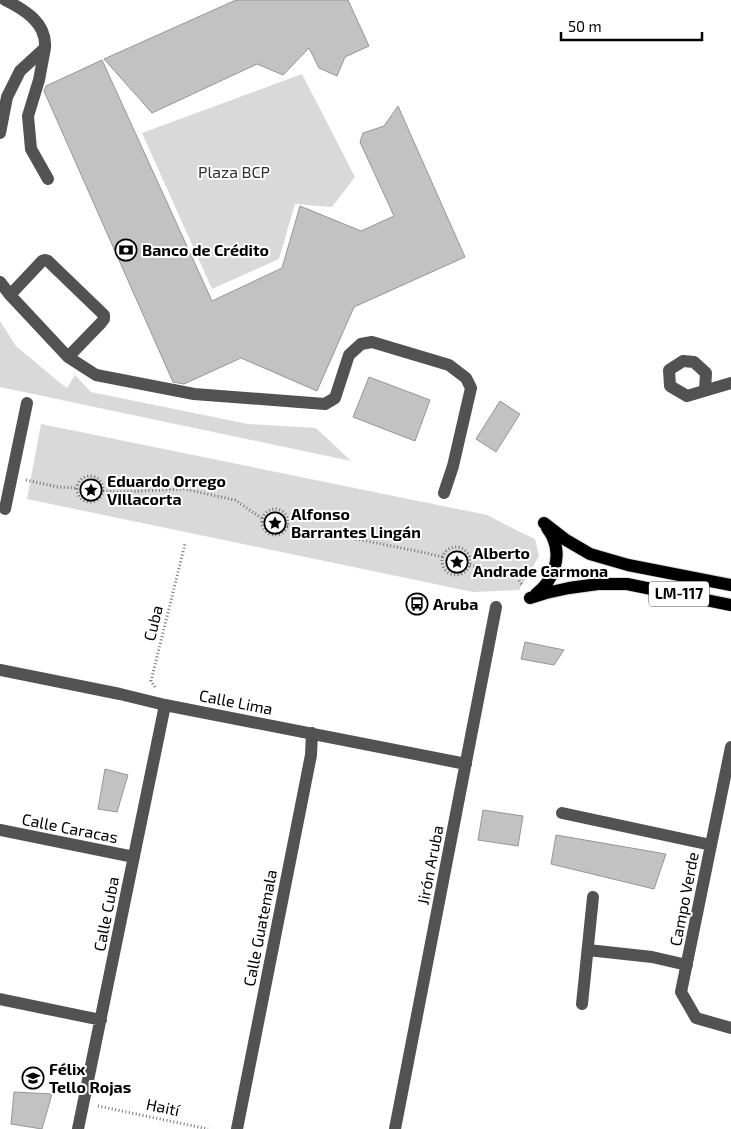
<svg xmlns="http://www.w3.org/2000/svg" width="731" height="1129" font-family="'Exo 2',sans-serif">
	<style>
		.green { fill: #d9d9d9 }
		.building { fill: #c2c2c2; stroke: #969696 }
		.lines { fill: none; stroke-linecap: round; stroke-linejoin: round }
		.major-casing { stroke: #dbdbdb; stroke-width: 14 }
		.path { stroke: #747474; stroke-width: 3; stroke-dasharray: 1 2.5; stroke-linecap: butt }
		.minor { stroke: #525252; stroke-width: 12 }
		.major { stroke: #000; stroke-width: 12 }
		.labels { text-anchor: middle; stroke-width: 4; stroke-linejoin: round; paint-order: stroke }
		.shield { fill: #fff; stroke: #4c4c4c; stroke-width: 1 }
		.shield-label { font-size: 15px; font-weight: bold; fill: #000 }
		.park-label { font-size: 16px; fill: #303030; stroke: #fff }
		.poi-label { font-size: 16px; font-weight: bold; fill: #000; stroke: #fff; text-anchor: start }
		.street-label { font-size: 16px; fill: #000; stroke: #fff }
	</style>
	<rect width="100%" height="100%" fill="#fff"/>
	<path class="green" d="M302 74 355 177 332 207 295 204 279 259 212 289 142 133Z
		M0 321 16 346 59 382 67 388 75 375 91 392 248 424 316 428 351 461 0 387Z
		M41 424 487 515 516 530 535 539 539 556 519 590 473 592 27 499Z"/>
	<path class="building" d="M236 0H348L369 46 345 57 337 76 319 68 309 48 283 75 257 64 152 113 104 59Z
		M102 60 212 301 282 268 300 206 361 231 394 216 360 142 363 133 384 126 398 106 465 257 354 307 317 391 241 358 184 384 173 382 44 91 46 86Z
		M369 377 430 400 415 441 353 417Z
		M500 401 520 414 496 452 476 439Z
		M525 642 564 650 554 665 521 659Z
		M105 769 128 775 117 812 98 809Z
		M483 810 523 816 518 846 478 840Z
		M556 835 666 854 654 889 551 864Z
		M14 1092 52 1094 42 1129 11 1124Z"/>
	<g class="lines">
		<g class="major-casing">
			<path id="major" d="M544 523 566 540 590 554 628 565 731 585
				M536 594C553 581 562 558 553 538 552 535 549 531 547 528
				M530 598 546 593 569 588 598 584H627L731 605"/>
		</g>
		<path class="path" d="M77 489a13 13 0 1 1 26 0a13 13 0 1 1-26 0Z
			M26 480 58 487 77 488
			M103 491 118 492 184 489 235 500 263 519
			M262 522a13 13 0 1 1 26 0a13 13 0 1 1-26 0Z
			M287 526C339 536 391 545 443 557
			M442 561a14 14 0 1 1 28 0a14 14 0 1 1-28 0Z
			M470 565 516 576 522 585
			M155 687 151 681 185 544
			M98 1106 208 1129"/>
		<path class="minor" d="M45 48 39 80 28 116 31 149 48 179
			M0 133 7 97 20 71 45 48C47 23 25 10 5 0
			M0 282 10 295 68 357 96 375 194 394 325 404 335 398 349 355 361 344 372 342 449 365 466 378 471 388 453 466 444 493
			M10 295 42 261 45 260 48 261 104 315V319L101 323 68 357
			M705 390 706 373 694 362 683 361 669 370 670 386 687 396 731 383
			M5 509 27 403
			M0 670 120 694 165 705 466 764
			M731 747 681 992 696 1018 731 1028
			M562 813 711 845
			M0 830 134 857
			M588 950 652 957 687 965
			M0 999 101 1020
			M582 1004 593 897
			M78 1129 165 705
			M237 1129 311 755 312 733
			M395 1129 496 607"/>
		<use href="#major" class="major"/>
	</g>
	<defs>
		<g id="bank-ring" transform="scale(1.125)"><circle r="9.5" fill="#fff" stroke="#000" stroke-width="1.5"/><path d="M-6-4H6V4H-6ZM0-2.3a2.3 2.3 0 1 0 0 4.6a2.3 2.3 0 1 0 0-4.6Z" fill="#000"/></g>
		<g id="sight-ring" transform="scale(1.125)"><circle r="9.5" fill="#fff" stroke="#000" stroke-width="1.5"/><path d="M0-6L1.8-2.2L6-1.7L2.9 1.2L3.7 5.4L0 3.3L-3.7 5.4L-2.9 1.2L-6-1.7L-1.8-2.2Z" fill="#000"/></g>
		<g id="bus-ring" transform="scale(1.125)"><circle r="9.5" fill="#fff" stroke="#000" stroke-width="1.5"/><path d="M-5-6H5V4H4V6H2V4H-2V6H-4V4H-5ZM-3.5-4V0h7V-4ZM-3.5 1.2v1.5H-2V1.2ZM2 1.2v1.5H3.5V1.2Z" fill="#000"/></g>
		<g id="school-ring" transform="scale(1.125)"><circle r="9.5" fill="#fff" stroke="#000" stroke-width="1.5"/><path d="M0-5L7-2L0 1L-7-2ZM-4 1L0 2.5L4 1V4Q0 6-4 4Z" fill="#000"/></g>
	</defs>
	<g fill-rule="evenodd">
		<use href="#bank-ring" x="126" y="250"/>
		<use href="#sight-ring" x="91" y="490"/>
		<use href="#sight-ring" x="275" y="523"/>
		<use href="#sight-ring" x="457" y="562"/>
		<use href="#bus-ring" x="417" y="604"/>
		<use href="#school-ring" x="33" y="1078"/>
	</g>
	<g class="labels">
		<rect class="shield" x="649" y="581.5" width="60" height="25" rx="4"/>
		<g class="shield-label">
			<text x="679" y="599">LM-117</text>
		</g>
		<g class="park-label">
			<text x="234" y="178">Plaza BCP</text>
		</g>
		<g class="poi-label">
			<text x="142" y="256">Banco de Crédito</text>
			<text x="107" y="487">Eduardo Orrego<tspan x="107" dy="18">VIllacorta</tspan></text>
			<text x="291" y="520">Alfonso<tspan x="291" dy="18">Barrantes Lingán</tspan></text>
			<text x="473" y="559">Alberto<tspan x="473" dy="18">Andrade Carmona</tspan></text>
			<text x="433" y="610">Aruba</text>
			<text x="49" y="1075">Félix<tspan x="49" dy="18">Tello Rojas</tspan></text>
		</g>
		<g class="street-label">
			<text transform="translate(153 623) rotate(-76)" y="6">Cuba</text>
			<text transform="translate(236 702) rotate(11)" y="6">Calle Lima</text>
			<text transform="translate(70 828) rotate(11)" y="6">Calle Caracas</text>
			<text transform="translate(430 865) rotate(-79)" y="6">Jirón Aruba</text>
			<text transform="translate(684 899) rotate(-79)" y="6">Campo Verde</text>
			<text transform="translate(106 914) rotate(-79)" y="6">Calle Cuba</text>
			<text transform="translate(260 928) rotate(-79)" y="6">Calle Guatemala</text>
			<text transform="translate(163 1107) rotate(12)" y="6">Haití</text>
		</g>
	</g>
	<path d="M561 32v8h141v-8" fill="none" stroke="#000000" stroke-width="2.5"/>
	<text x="568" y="32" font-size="15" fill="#000000" stroke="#ffffff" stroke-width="4" paint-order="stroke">50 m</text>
</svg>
